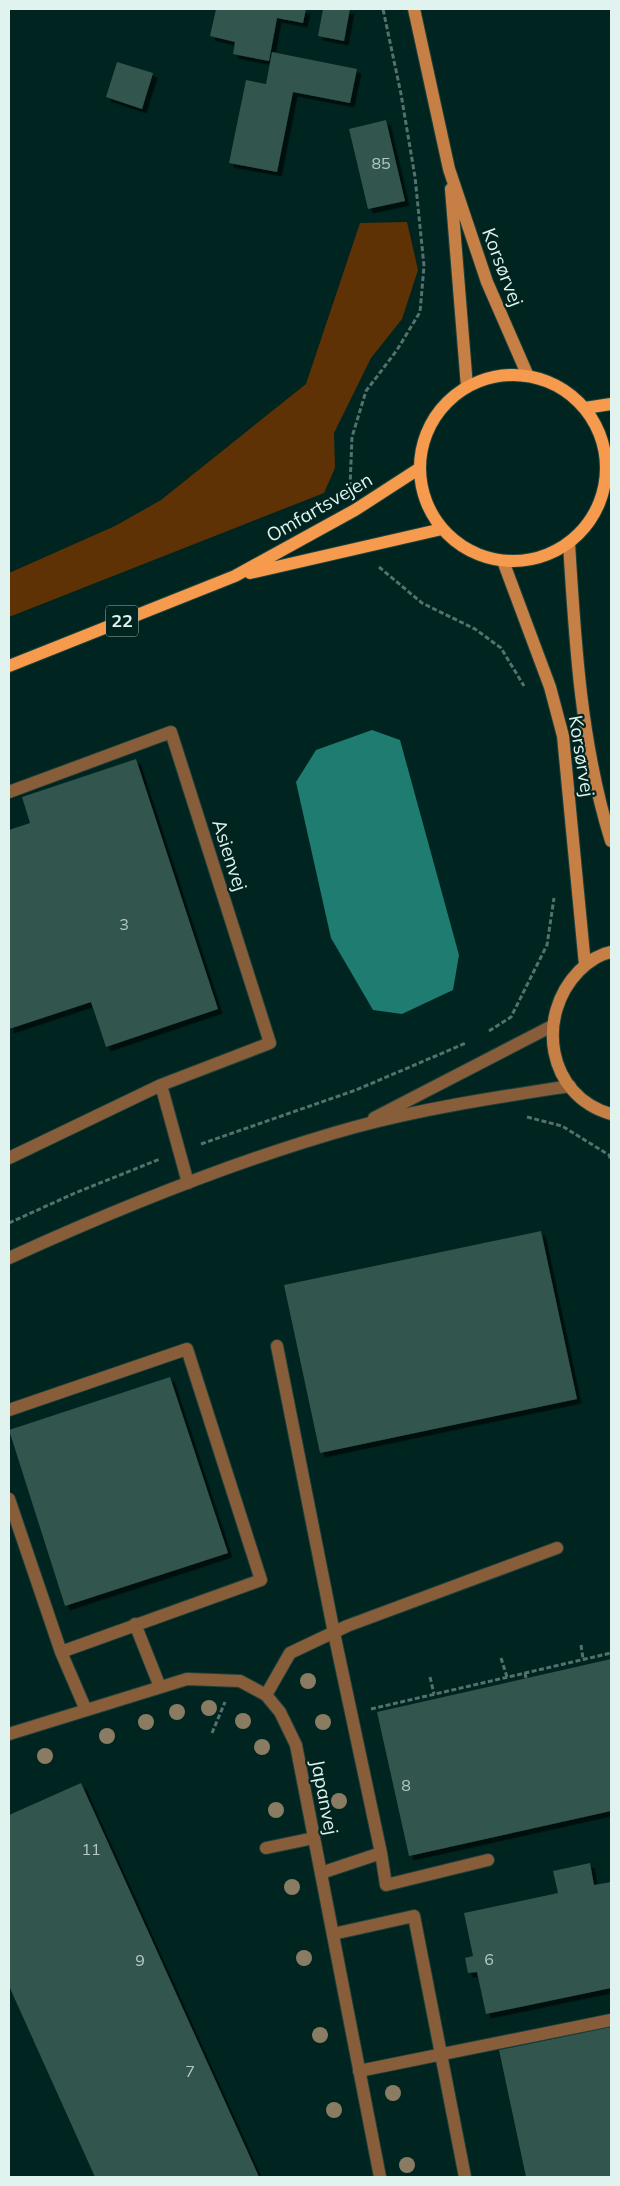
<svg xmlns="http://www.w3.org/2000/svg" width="620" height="2186" font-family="Mulish,sans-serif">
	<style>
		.green { fill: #5f3206 }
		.water { fill: #1e7c70 }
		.building { fill: #31544e; filter: url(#shadow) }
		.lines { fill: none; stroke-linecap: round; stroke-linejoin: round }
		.lane-casing { stroke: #1f413c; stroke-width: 14 }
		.street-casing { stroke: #1f413c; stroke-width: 14 }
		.secondary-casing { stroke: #1f413c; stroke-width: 14 }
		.primary-casing { stroke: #1f413c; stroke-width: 14 }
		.path { stroke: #54716d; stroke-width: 3; stroke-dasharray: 5 2.5; stroke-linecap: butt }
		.lane { stroke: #885d3a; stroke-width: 12 }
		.street { stroke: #885d3a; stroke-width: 12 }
		.secondary { stroke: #c68046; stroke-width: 12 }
		.primary { stroke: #f69a4e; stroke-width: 12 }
		.tree { fill: #8a7c63 }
		.labels { text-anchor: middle; stroke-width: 4.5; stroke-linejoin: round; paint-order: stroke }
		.number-label { font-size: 16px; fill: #b4cbc7 }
		.shield { fill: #00241f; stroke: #9db5b1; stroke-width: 1 }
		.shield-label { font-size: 18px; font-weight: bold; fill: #e0f3ef }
		.street-label { font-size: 19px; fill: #e0f3ef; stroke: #00241f }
	</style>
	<defs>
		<filter id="shadow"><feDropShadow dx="4.5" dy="4.5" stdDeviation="0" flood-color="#0009"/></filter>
	</defs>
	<rect width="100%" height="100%" fill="#00241f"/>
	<path class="green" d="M407 222 418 270 402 319 371 358 334 433 335 468 324 493 9 617V573L115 526 161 500 306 384 360 223Z"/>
	<path class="water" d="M372 730 400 740 459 955 453 990 402 1014 373 1010 331 938 296 782 316 750Z"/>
	<path class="building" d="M216 9H306L303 23 277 18 269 61 233 54 235 42 210 36Z
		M323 9H350L344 41 318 36Z
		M272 52 357 69 350 103 293 92 277 172 229 163 246 80 266 84Z
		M117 62 153 73 142 109 106 97Z
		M386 120 405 201 368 209 349 129Z
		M136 759 218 1009 106 1047 91 1002 9 1029V830L30 823 22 797Z
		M541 1231 577 1399 320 1453 284 1285Z
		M170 1377 228 1553 65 1606 9 1430Z
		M611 1659V1811L409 1856 377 1712Z
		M81 1783 259 2177H95L9 1986V1815Z
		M590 1863 594 1885 611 1882V1988L486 2014 477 1972 468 1973 465 1958 473 1956 464 1913 558 1893 553 1871Z
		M611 2027V2177H526L499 2050Z"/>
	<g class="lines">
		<g class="lane-casing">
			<path id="lane" d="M9 792 171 732 270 1043 161 1085 9 1158
				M161 1085 188 1183
				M277 1346 334 1633 381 1853 321 1873
				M9 1410 187 1349 261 1580 61 1652
				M9 1499 61 1652 86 1710
				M135 1624 160 1687
				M266 1695 290 1653 347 1626 557 1548
				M266 1848 314 1838
				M381 1853 386 1885 488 1860
				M333 1934 414 1916 465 2177
				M359 2071 611 2020"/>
		</g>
		<g class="street-casing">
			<path id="street" d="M374 1118 552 1026
				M9 1258C121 1207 236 1160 355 1127 424 1108 499 1097 570 1086
				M9 1734 187 1679 240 1681 266 1695 280 1712 296 1745 380 2177"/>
		</g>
		<g class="secondary-casing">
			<path id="secondary" d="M414 9 449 169 487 282 528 376
				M451 189 467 387
				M569 543C575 643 581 745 611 841
				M503 561 550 687 563 736 585 965
				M611 952C599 954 587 963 579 971 535 1016 547 1096 611 1114"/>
		</g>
		<g class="primary-casing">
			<path id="primary" d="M420 468a93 93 0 1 1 186 0a93 93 0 1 1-186 0Z
				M585 408 611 404
				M250 573 442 529
				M9 666 235 576 355 510 420 468"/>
		</g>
		<path class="path" d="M350 487 352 437 366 391 397 350 420 312 424 266 415 177 401 94 383 9
			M379 567 422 603 475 629 501 648 524 686
			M489 1031 511 1017 547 945 554 898
			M527 1117 562 1126 609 1155 611 1160
			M201 1144 356 1090 466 1043
			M9 1223 75 1193 160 1159
			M581 1645 583 1659
			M501 1658 507 1677
			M525 1673 526 1678
			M430 1677 434 1694
			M371 1709 611 1653
			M212 1733 225 1702"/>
		<use href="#lane" class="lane"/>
		<use href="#street" class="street"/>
		<use href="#secondary" class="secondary"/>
		<use href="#primary" class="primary"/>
	</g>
	<g class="tree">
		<circle cx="308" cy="1681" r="8"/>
		<circle cx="209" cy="1708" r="8"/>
		<circle cx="177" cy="1712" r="8"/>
		<circle cx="243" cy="1721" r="8"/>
		<circle cx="146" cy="1722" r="8"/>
		<circle cx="323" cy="1722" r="8"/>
		<circle cx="107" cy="1736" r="8"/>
		<circle cx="262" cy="1747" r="8"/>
		<circle cx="45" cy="1756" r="8"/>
		<circle cx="339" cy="1801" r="8"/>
		<circle cx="276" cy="1810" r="8"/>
		<circle cx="292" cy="1887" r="8"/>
		<circle cx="304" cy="1958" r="8"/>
		<circle cx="320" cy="2035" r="8"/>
		<circle cx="393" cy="2093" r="8"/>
		<circle cx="334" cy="2110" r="8"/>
		<circle cx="407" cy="2165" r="8"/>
	</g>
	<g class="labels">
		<g class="number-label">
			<text x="381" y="169">85</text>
			<text x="124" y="930">3</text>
			<text x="406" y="1791">8</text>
			<text x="91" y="1855">11</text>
			<text x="489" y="1965">6</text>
			<text x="140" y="1966">9</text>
			<text x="190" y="2077">7</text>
		</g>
		<rect class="shield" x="106" y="605.5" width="32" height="31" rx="4"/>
		<g class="shield-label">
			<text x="122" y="627">22</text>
		</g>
		<g class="street-label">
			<text transform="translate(503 267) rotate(69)" y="7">Korsørvej</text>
			<text transform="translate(319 507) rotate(-30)" y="7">Omfartsvejen</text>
			<text transform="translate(582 756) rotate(81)" y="7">Korsørvej</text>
			<text transform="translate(230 855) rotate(72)" y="7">Asienvej</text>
			<text transform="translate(325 1797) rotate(79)" y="7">Japanvej</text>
		</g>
	</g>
	<rect width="620" height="2186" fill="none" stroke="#e0f3ef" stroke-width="20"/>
</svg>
